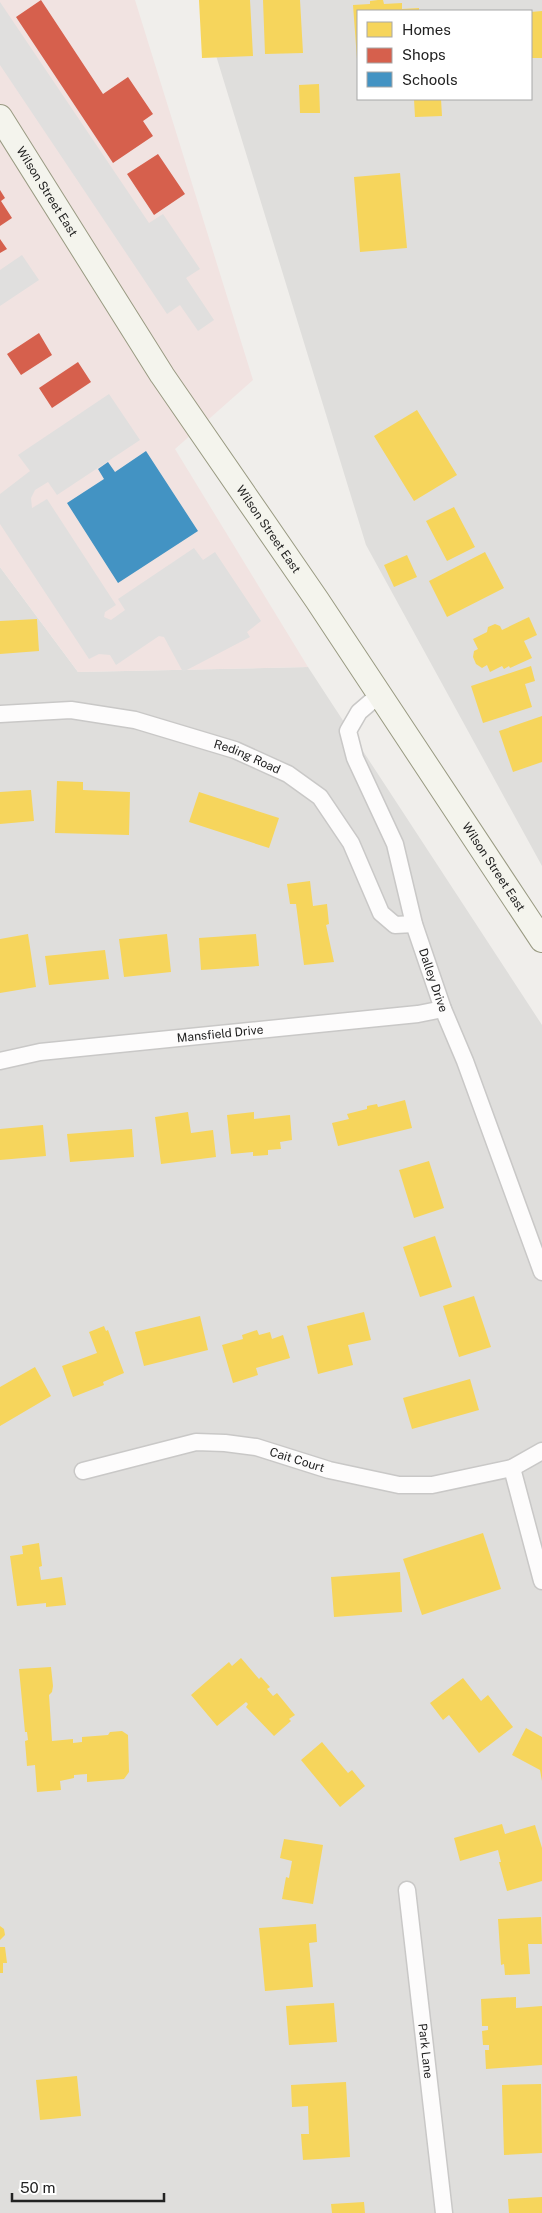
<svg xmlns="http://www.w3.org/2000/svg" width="542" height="2213" font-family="'Public Sans',sans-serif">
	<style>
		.residential { fill: #dfdedc; fill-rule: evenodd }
		.commercial { fill: #f1e3e1 }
		.parking { fill: #e0dfde }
		.homes { fill: #f6d55c }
		.shops { fill: #d6604d }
		.schools { fill: #4393c3 }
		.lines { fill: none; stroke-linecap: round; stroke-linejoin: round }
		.minor-casing { stroke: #c9c8c7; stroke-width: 19 }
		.secondary-casing { stroke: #999a82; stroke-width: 26 }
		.minor { stroke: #fdfcfc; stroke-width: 16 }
		.secondary { stroke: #f4f4ed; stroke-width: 24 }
		.labels { text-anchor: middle; stroke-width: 5; stroke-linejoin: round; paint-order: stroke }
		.street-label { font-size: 12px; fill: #222; stroke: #fff }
	</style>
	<rect width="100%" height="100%" fill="#f0eeeb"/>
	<path class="residential" d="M199 0H542V866L366 545ZM358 11H531V99H358Z
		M0 567 78 672 308 667 542 1025V2213H0Z"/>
	<path class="commercial" d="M0 0H135L253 380 175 449 308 667 78 672 0 567Z"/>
	<path class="parking" d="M0 2 149 223 163 214 200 269 186 278 214 320 198 331 180 305 167 314 0 65Z
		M22 255 39 280 0 306V270Z
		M109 394 140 440 57 495 48 482 35 490 31 498 32 508 47 499 116 605 105 612 104 617 111 620 125 610 118 599 194 548 203 560 215 552 261 621 247 632 250 637 183 672 164 637 159 636 116 665 110 655 99 654 89 659 0 524V494L30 471 18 455Z"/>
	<path class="homes" d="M199 0H250L253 56 202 58Z
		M263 0H300L303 53 265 54Z
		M378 0H383L384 4 402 3V9L419 8V11H358L357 59 353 5 370 4V1Z
		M542 11V58H531V12Z
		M319 84 320 113H300L299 85Z
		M414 99H441L442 116 415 117Z
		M400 173 407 248 360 252 354 177Z
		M417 410 457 475 414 501 374 436Z
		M454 507 475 547 447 561 426 521Z
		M485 552 504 588 447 617 429 581Z
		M407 555 417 577 394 587 384 565Z
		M529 617 537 635 524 641 532 658 510 668 509 666 504 669 502 666 490 672 487 665 482 668 476 664 473 657 474 651 478 649 473 639 487 632 488 627 495 624 500 626 502 630Z
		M37 619 39 651 0 654V621Z
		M531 666 535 681 525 684 532 707 483 723 471 686Z
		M542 716V762L513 772 499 731Z
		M57 781 83 782V790L130 792 129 835 55 833Z
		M31 790 34 821 0 824V792Z
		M199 792 279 818 269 848 189 822Z
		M310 881 313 906 327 904 329 924 326 925 334 962 304 965 296 904H290L287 884Z
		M28 934 36 987 0 993V939Z
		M167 934 171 972 124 977 119 939Z
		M256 934 259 966 201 970 199 938Z
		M105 950 109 979 49 985 45 956Z
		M405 1100 412 1128 338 1146 332 1123 349 1119 347 1114 367 1109V1106L377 1104 378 1107Z
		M188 1112 191 1133 213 1130 216 1157 161 1164 155 1117Z
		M254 1112V1119L290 1115 292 1140 280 1142 281 1149 268 1150V1155L253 1156V1152L231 1154 227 1115Z
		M43 1125 46 1156 0 1160V1129Z
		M132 1129 134 1157 70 1162 67 1134Z
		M429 1161 444 1208 414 1218 399 1170Z
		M435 1236 452 1287 420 1297 403 1247Z
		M474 1296 491 1347 459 1357 443 1306Z
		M364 1312 371 1340 348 1345 353 1365 318 1374 307 1326Z
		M200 1316 208 1350 144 1366 135 1332Z
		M104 1326 106 1331 108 1330 124 1373 103 1382 104 1385 73 1397 62 1366 97 1353 89 1332Z
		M257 1330 259 1335 270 1332 272 1339 283 1335 290 1358 256 1368 258 1375 233 1383 222 1345 243 1339 242 1335Z
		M35 1367 51 1396 0 1426V1387Z
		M470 1379 479 1410 412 1429 403 1398Z
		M483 1533 501 1589 422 1615 403 1559Z
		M39 1543 42 1566 39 1567 41 1580 62 1577 66 1605 46 1607V1603L17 1606 10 1556 23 1554 22 1546Z
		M400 1572 402 1612 334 1617 331 1577Z
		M241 1658 259 1679 261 1677 270 1687 267 1689 273 1696 277 1693 295 1715 289 1719 291 1721 274 1736 246 1707 248 1704 246 1702 217 1726 191 1695 229 1662 232 1666Z
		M51 1667 53 1686 52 1692 49 1695 52 1741 73 1739V1743L82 1742V1737L108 1735 110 1732 122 1731 128 1735 129 1772 124 1779 87 1782V1774L74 1775V1778L60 1781 61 1790 37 1792 35 1765 27 1766 25 1741 28 1740 27 1732H25L19 1669Z
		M463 1678 481 1701 488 1695 513 1727 479 1753 449 1715 443 1720 430 1703Z
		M526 1728 542 1737V1781L540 1770 512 1755Z
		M322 1742 348 1773 352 1770 365 1786 340 1807 301 1760Z
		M502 1824 505 1834 535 1825 542 1848V1881L507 1891 499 1862H501L498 1850 460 1861 454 1838Z
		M284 1839 323 1845 313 1904 282 1899 286 1877 289 1878 292 1861 280 1858Z
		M541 1917 542 1944H528L530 1974 505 1975 504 1964 501 1965 498 1919Z
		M316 1924 317 1942 309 1943 313 1987 265 1991 259 1928Z
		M0 1926 4 1929 5 1935 0 1940Z
		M0 1947H5L7 1963H3V1973H0Z
		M516 1997V2008L542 2006V2065L486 2069 485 2050H489V2045H483L482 2031 488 2030V2026H482L481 1999Z
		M334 2003 337 2042 289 2045 286 2006Z
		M77 2076 81 2116 40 2120 36 2080Z
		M346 2082 350 2157 303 2160 301 2134H309L308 2106 292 2107 291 2085Z
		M541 2084 542 2153 504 2155 502 2085Z
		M542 2197V2213H509L508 2199Z
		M364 2202 365 2213H332L331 2204Z"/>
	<path class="shops" d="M41 0 103 94 128 77 153 114 143 121 153 136 113 163 16 17Z
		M158 154 185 194 154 215 127 174Z
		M0 190 5 198 1 201 12 218 0 226Z
		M0 239 7 249 0 253Z
		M39 333 52 355 21 375 7 354Z
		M78 362 91 382 52 408 39 388Z"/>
	<path class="schools" d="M146 451 198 531 118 583 67 503 104 479 98 469 108 462 115 472Z"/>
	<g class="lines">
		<g class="minor-casing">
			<g id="minor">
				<path id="s1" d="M380 694 359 712 348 731 355 758 395 844 414 924 443 1009 465 1061 542 1272"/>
				<path id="s2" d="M0 714 71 710 135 720 235 750 288 774 320 797 351 843 381 913 395 925 414 924"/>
				<path id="s3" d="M0 1061 40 1052 418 1014 443 1009"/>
				<path d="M512 1468 542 1581"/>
				<path id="s4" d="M83 1471 196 1442 225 1443 256 1447 329 1470 399 1485H432L512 1468 542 1451"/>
				<path id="s5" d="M407 1890 444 2213"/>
			</g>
		</g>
		<g class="secondary-casing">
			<g id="secondary">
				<path id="s6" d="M0 117 162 375 317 600 542 940"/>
			</g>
		</g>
		<use href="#minor" class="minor"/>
		<use href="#secondary" class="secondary"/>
	</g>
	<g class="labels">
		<g class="street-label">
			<text dy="4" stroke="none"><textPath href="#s6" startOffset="88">Wilson Street East</textPath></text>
			<text dy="4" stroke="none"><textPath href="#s6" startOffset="492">Wilson Street East</textPath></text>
			<text dy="4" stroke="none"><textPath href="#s2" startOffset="254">Reding Road</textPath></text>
			<text dy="4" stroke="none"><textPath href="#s6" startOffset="898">Wilson Street East</textPath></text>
			<text dy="4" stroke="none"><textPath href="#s1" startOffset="314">Dalley Drive</textPath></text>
			<text dy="4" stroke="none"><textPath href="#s3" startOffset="222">Mansfield Drive</textPath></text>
			<text dy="4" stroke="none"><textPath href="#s4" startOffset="220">Cait Court</textPath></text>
			<text dy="4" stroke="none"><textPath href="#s5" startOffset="162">Park Lane</textPath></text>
		</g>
	</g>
	<rect x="357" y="10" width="175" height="90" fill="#ffffff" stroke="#a7a7a7"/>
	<rect x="367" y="22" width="25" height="15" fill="#f6d55c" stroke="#a7a7a7"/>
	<text x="402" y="35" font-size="15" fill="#222222">Homes</text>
	<rect x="367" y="48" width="25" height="15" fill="#d6604d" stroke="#a7a7a7"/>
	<text x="402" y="60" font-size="15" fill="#222222">Shops</text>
	<rect x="367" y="72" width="25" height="15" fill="#4393c3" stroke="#a7a7a7"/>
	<text x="402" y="85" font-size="15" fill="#222222">Schools</text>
	<path d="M12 2193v8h152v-8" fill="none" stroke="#222222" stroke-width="2.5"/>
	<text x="20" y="2193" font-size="15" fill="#222222" stroke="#ffffff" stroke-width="4" paint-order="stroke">50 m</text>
</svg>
